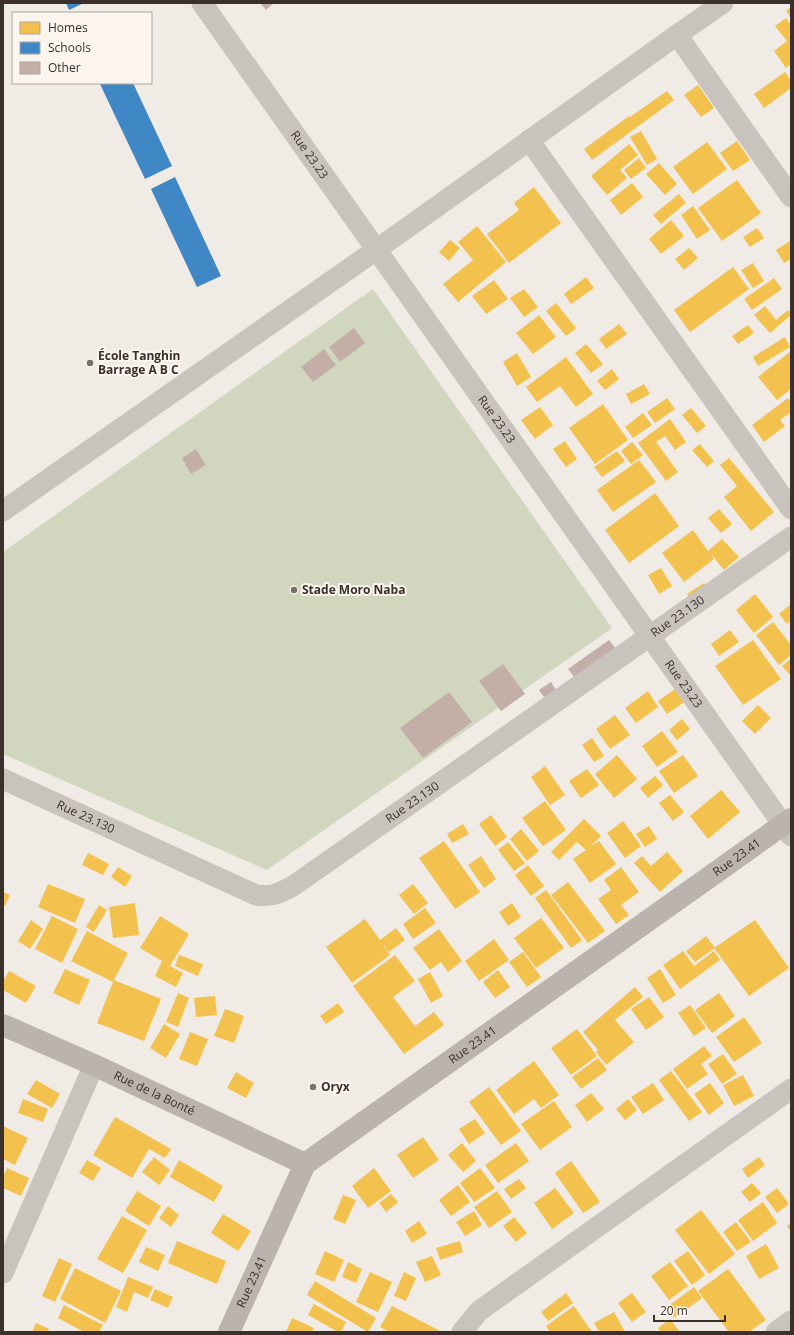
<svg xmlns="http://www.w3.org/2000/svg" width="794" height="1335" font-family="'Open Sans',sans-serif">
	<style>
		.green { fill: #d1d6bf }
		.homes { fill: #f2c14e }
		.schools { fill: #3f88c5 }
		.building { fill: #c3afa7 }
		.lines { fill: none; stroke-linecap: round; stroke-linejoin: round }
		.street { stroke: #c9c3be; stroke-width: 21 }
		.secondary { stroke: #bab3ae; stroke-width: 22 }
		.poi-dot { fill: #7a716c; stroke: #fbf5ee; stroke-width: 1.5 }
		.labels { text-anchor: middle; stroke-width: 4; stroke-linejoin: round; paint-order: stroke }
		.street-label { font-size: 12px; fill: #3b302b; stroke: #fbf5ee }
		.poi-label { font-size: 12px; font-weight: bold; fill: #3b302b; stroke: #fbf5ee; text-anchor: start }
	</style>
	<rect width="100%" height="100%" fill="#f0ebe5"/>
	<path class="green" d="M373 289 612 628 267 870 3 754V552Z"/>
	<path class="homes" d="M791 7V18L786 11Z
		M786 18 791 25V64L786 68 774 51 787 41 775 26Z
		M785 72 791 81V88L764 108 754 94Z
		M698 85 714 108 701 117 684 95Z
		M667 91 674 100 592 160 584 149 629 116 630 117Z
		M641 131 657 159 647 165 630 137Z
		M737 141 750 160 733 171 720 153Z
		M707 142 727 169 693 194 673 167Z
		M629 144 638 155 620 170 627 178 607 195 591 176Z
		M639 158 646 168 631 179 624 170Z
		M659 163 677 184 665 195 646 174Z
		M737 180 761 213 722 241 698 208Z
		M632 183 643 197 621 215 610 200Z
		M534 187 561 223 509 263 487 234 519 210 514 203Z
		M679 194 686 203 661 224 653 215Z
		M693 206 710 230 697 239 681 215Z
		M671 220 684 236 661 254 649 239Z
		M477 226 506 262 458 302 443 284 473 260 458 242Z
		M757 228 764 238 750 247 743 237Z
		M450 240 460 248 449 261 439 252Z
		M790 241 791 259 784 263 776 250Z
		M689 248 698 258 684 270 675 259Z
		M753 263 764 281 753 288 741 270Z
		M733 267 749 289 690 332 674 310Z
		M586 277 594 288 571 304 564 294Z
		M774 278 782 289 752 310 744 299Z
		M494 280 508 299 486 314 472 296Z
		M524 289 538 307 524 317 510 298Z
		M556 303 576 328 566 336 546 311Z
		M765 306 776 320 788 310 791 313V315L770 333 754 315Z
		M539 315 556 337 533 354 516 333Z
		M619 324 627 334 606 349 599 339Z
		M748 325 754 333 738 344 732 336Z
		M785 337 790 347 758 366 753 357Z
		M586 344 603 364 591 373 575 353Z
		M791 351V389L777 400 758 377Z
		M517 353 531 377 517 386 503 362Z
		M566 357 593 394 576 407 560 386 537 402 526 387Z
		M612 369 619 379 605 390 597 381Z
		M644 384 650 394 631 404 626 394Z
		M667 398 675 409 655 423 647 412Z
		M788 398 791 402V412L780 420 785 426 764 442 752 425Z
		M603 404 628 440 595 464 569 428Z
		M540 407 553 425 535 439 521 420Z
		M691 408 706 426 697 433 682 415Z
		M643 413 652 425 633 438 625 427Z
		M670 419 686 442 675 450 665 436 656 442 678 472 666 481 638 443Z
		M565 441 577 459 566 467 553 449Z
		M632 442 643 455 631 464 621 451Z
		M700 444 714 461 707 467 692 450Z
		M617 451 625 461 602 477 594 467Z
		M729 458 774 512 751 531 724 497 737 486 720 465Z
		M639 460 656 482 613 512 597 490Z
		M655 493 679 526 629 563 605 530Z
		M719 509 732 524 721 533 708 518Z
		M693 530 708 551 722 539 739 557 724 570 710 553 714 559 684 582 662 553Z
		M661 568 672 586 659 594 648 575Z
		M704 583 710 592 694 604 687 594Z
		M755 594 773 617 754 633 736 610Z
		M791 604V620L787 624 779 614Z
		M773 622 791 645V655L779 665 756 635Z
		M730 630 739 642 719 656 711 644Z
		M753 640 781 679 743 705 715 666Z
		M791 659V676L782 666Z
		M678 687 687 700 667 714 658 701Z
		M648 691 658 707 636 723 625 708Z
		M758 705 771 718 755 734 742 721Z
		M615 715 630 735 610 749 596 729Z
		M682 719 690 729 677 740 669 730Z
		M662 731 678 752 657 767 642 746Z
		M592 738 604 756 594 762 582 745Z
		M617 755 637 779 614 798 595 774Z
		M683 755 698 776 674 793 659 771Z
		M545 766 565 795 550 805 531 777Z
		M587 769 599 785 581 798 569 781Z
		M655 776 663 785 648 798 640 788Z
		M721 790 740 812 708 839 690 816Z
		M670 795 684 812 673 821 659 803Z
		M545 801 566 830 543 846 522 818Z
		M491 815 507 837 495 846 479 824Z
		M584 819 601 836 591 846 599 841 616 864 590 883 573 859 586 850 577 842 559 860 551 852Z
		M623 821 641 846 625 858 607 833Z
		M463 824 469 834 452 843 447 834Z
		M649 826 657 839 645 847 636 834Z
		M521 829 539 851 527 861 510 839Z
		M444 841 480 892 455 909 419 858Z
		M508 842 525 863 514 871 498 850Z
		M667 852 683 871 660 892 634 863 642 856 651 866Z
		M88 853 109 864 103 875 82 865Z
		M481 856 496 879 484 888 468 865Z
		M528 865 544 886 531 896 515 875Z
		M118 867 132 876 125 887 111 877Z
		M621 867 639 892 621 905 629 915 616 924 598 899 611 890 604 880Z
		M568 882 605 931 588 943 551 895Z
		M48 884 85 899 75 923 38 907Z
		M413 884 428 903 414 914 399 895Z
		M546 890 582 940 571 948 535 898Z
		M3 892 10 895 5 906H3Z
		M135 903 139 935 113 938 109 907Z
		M512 903 521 917 508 926 499 912Z
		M99 905 107 910 94 932 86 927Z
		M425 908 436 923 413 939 403 924Z
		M52 916 78 929 62 963 35 949Z
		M160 916 189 934 170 966 183 973 176 987 155 976 162 961 140 948Z
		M541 918 564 948 536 968 514 938Z
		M365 919 380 940 396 928 405 940 389 952 381 942 390 955 352 983 326 947Z
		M31 920 43 929 30 949 18 941Z
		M755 920 789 968 749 996 714 948Z
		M439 929 462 961 448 972 441 962 430 970 413 948Z
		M87 931 128 953 114 980 161 999 144 1041 97 1023 113 982 71 961Z
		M706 936 715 948 695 962 686 951Z
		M494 939 509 960 479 981 465 961Z
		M683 951 694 966 714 951 720 960 680 989 663 965Z
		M523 952 541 977 527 987 509 962Z
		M179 955 203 964 198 976 175 966Z
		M395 955 415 981 393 997 415 1026 434 1012 444 1025 404 1054 353 986Z
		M65 969 90 980 79 1005 53 993Z
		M660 969 676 995 663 1003 647 978Z
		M498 970 510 987 495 998 483 982Z
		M9 971 36 986 26 1003 3 990V981Z
		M430 972 443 996 431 1003 418 979Z
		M635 987 643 997 615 1020 634 1042 606 1065 596 1052 598 1050 583 1032Z
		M178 993 189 998 178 1027 166 1022Z
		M719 993 735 1016 712 1033 695 1010Z
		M215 996 217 1015 196 1017 194 998Z
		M649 997 664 1017 646 1030 631 1009Z
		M338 1003 344 1012 326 1024 320 1016Z
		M690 1005 706 1028 694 1036 678 1013Z
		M225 1009 244 1016 234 1043 214 1036Z
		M744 1017 762 1043 734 1062 716 1037Z
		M164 1024 180 1034 166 1058 150 1048Z
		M577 1029 597 1056 571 1075 551 1048Z
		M190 1032 208 1039 197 1066 179 1059Z
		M704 1046 712 1056 701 1064 708 1074 687 1089 673 1069Z
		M723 1054 737 1074 722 1084 708 1064Z
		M598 1058 607 1070 581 1089 572 1077Z
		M534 1061 559 1095 541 1108 534 1099 514 1114 496 1090Z
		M671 1071 702 1112 689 1121 659 1080Z
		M236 1072 254 1083 246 1098 227 1088Z
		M743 1075 754 1096 734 1106 723 1085Z
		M36 1080 60 1094 52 1108 27 1094Z
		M653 1083 664 1100 643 1114 631 1097Z
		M710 1083 724 1103 709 1115 694 1094Z
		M489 1087 521 1131 501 1145 469 1102Z
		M591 1093 604 1109 587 1122 575 1105Z
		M23 1099 48 1109 43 1122 18 1113Z
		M628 1099 637 1110 625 1120 616 1109Z
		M554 1101 572 1127 540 1150 521 1124Z
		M115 1117 171 1149 165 1158 149 1149 132 1178 93 1155Z
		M475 1119 485 1133 469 1144 459 1129Z
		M3 1126 28 1138 15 1165 3 1159Z
		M423 1137 439 1160 413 1178 397 1155Z
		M462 1143 476 1161 463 1172 448 1155Z
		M516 1143 529 1161 498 1183 485 1165Z
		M154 1157 170 1170 159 1185 142 1172Z
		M759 1157 765 1165 748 1178 742 1169Z
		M87 1160 101 1168 93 1181 79 1173Z
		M179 1160 223 1186 214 1202 170 1177Z
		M571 1161 600 1202 583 1213 555 1173Z
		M7 1168 29 1178 21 1196 3 1188V1177Z
		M374 1168 391 1191 368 1208 352 1186Z
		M480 1168 495 1188 474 1202 460 1183Z
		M519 1179 526 1188 511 1199 504 1189Z
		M752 1183 761 1193 750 1202 741 1192Z
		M458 1185 470 1202 451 1216 439 1200Z
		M555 1188 574 1213 552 1229 534 1203Z
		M777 1188 789 1204 777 1213 765 1197Z
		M137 1191 161 1206 149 1226 125 1211Z
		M497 1191 512 1212 489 1228 474 1207Z
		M391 1194 398 1202 386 1212 379 1203Z
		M343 1195 356 1200 345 1224 333 1219Z
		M763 1202 777 1223 753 1241 738 1220Z
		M168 1206 179 1215 171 1227 159 1218Z
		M701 1210 735 1254 709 1274 675 1230Z
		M474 1211 482 1225 465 1236 456 1222Z
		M223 1214 251 1231 238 1251 211 1233Z
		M122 1216 147 1230 123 1273 97 1259Z
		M514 1217 527 1233 516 1242 503 1226Z
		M419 1221 427 1234 412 1243 405 1231Z
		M736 1222 751 1242 737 1251 723 1232Z
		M791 1223V1232L787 1226Z
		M177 1241 226 1261 217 1284 168 1263Z
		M460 1241 463 1252 440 1260 436 1248Z
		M766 1244 779 1268 759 1279 746 1256Z
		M146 1247 165 1255 158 1271 139 1262Z
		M325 1251 344 1260 334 1282 315 1274Z
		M688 1251 705 1275 692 1285 674 1261Z
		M432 1256 441 1275 425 1282 416 1262Z
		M59 1258 72 1264 55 1302 42 1296Z
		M348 1262 362 1269 356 1283 342 1277Z
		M670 1262 688 1286 669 1300 651 1276Z
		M75 1268 121 1291 105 1323 60 1299Z
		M728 1269 766 1320 749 1332H729L698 1291Z
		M370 1272 392 1282 378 1312 356 1302Z
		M404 1272 416 1278 406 1301 394 1296Z
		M128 1277 153 1287 148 1298 134 1292 127 1312 116 1307Z
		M315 1281 376 1318 368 1332 307 1295Z
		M694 1287 702 1298 675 1318 667 1307Z
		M155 1289 173 1297 168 1308 150 1300Z
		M566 1293 573 1303 548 1321 541 1312Z
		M632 1293 646 1312 632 1322 618 1303Z
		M314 1304 346 1322 341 1332H338L308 1315Z
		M64 1305 103 1325 99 1332H84L58 1318Z
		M392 1306 442 1332H389L380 1327Z
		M574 1306 592 1332H550L546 1326Z
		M614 1312 625 1332H599L594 1323Z
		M292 1318 314 1328 312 1332H286Z
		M670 1319 680 1332H661L658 1328Z
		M36 1323 49 1329 47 1332H32Z"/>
	<path class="schools" d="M66 3H84L69 10Z
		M101 83H133L172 166 145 179 100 84Z
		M175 177 221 276 197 287 151 189Z"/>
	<path class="building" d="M260 3H274L266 10Z
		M354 328 365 343 340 362 329 347Z
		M324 349 336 365 313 382 301 367Z
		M196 449 206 465 191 474 182 458Z
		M609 640 619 653 578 682 568 669Z
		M503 664 525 694 501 711 479 681Z
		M551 682 561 698 550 706 539 690Z
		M449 692 472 722 423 758 400 728Z"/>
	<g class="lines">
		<g class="street">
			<path id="s1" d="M202 3 791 836"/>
			<path d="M677 35 791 197"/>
			<path d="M529 140 791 509"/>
			<path d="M3 511 376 250 677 35 723 3"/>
			<path id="s2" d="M3 779 256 895C272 897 278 894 293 886L791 537"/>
			<path d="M3 1273 94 1065"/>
			<path d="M462 1332 479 1311 791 1089"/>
			<path d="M776 1332 791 1321"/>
		</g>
		<g class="secondary">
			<path id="s3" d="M3 1025 94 1065 305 1164"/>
			<path id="s4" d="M229 1332 305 1164 791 819"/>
		</g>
	</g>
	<g class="poi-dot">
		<circle cx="90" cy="363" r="4"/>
		<circle cx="294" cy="590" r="4"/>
		<circle cx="313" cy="1087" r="4"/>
	</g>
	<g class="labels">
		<g class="street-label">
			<text dy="4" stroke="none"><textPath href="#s1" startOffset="186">Rue 23.23</textPath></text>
			<text dy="4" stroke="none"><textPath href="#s1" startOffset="510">Rue 23.23</textPath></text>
			<text dy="4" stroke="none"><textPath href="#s2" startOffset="787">Rue 23.130</textPath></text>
			<text dy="4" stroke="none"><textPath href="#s1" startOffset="834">Rue 23.23</textPath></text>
			<text dy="4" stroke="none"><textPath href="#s2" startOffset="463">Rue 23.130</textPath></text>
			<text dy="4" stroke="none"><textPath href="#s2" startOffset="91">Rue 23.130</textPath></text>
			<text dy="4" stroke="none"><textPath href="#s4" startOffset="714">Rue 23.41</textPath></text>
			<text dy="4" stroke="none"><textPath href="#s4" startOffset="390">Rue 23.41</textPath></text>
			<text dy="4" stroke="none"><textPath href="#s3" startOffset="166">Rue de la Bonté</textPath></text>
			<text dy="4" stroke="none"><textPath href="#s4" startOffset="55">Rue 23.41</textPath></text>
		</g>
		<g class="poi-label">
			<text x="98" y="360">École Tanghin<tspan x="98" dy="14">Barrage A B C</tspan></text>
			<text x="302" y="594">Stade Moro Naba</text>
			<text x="321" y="1091">Oryx</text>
		</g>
	</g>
	<rect width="794" height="1335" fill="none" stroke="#3b302b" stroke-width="8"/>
	<rect x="12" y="12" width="140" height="72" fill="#fbf5ee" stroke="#aea6a0"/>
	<rect x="20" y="22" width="20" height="12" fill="#f2c14e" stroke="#aea6a0"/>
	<text x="48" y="32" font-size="12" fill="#3b302b">Homes</text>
	<rect x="20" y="42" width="20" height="12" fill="#3f88c5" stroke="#aea6a0"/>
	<text x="48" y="52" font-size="12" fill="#3b302b">Schools</text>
	<rect x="20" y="62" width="20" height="12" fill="#c3afa7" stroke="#aea6a0"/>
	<text x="48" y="72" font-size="12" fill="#3b302b">Other</text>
	<path d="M654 1315v6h71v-6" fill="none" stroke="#3b302b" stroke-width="2"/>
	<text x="660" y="1315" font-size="12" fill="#3b302b" stroke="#fbf5ee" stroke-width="3" paint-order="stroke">20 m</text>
</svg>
